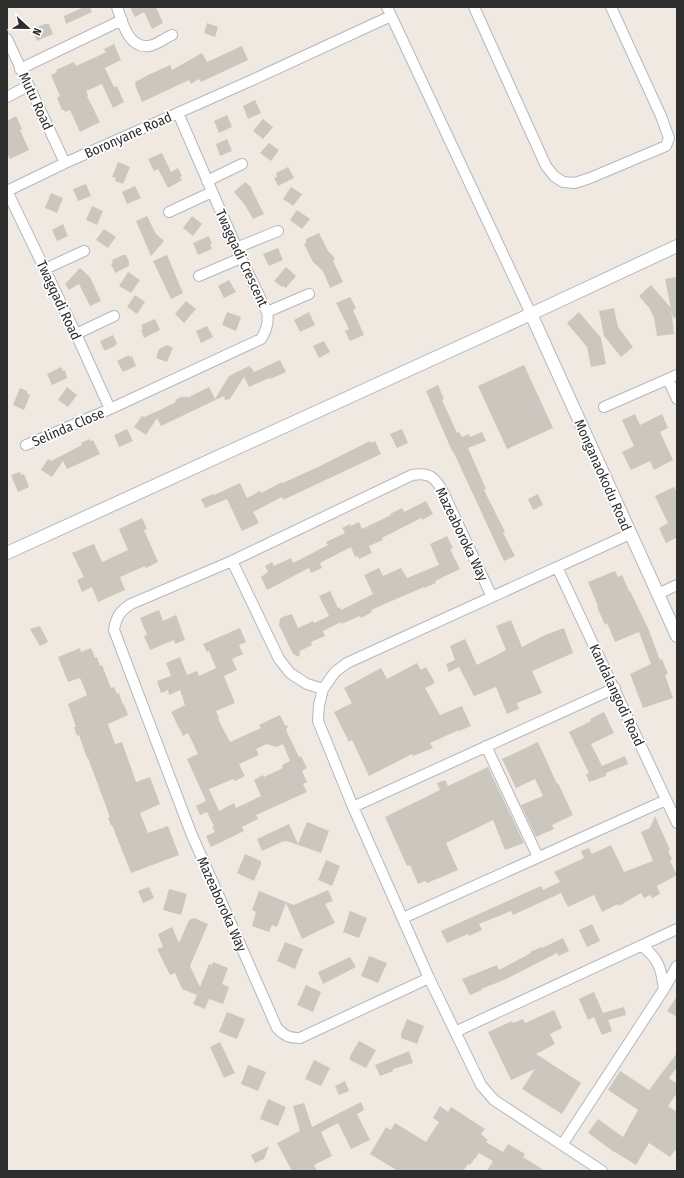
<svg xmlns="http://www.w3.org/2000/svg" width="684" height="1178" font-family="'Fira Sans Condensed',sans-serif">
	<style>
		.building { fill: #cbc7bf; fill-rule: evenodd }
		.lines { fill: none; stroke-linecap: round; stroke-linejoin: round }
		.minor-casing { stroke: #b4b7c1; stroke-width: 12 }
		.tertiary-casing { stroke: #b4b7c1; stroke-width: 14 }
		.minor { stroke: #fff; stroke-width: 10 }
		.tertiary { stroke: #fff; stroke-width: 12 }
		.labels { text-anchor: middle; stroke-width: 3.5; stroke-linejoin: round; paint-order: stroke }
		.street-label { font-size: 14px; fill: #2e2e2e; stroke: #fff }
	</style>
	<rect width="100%" height="100%" fill="#efe9e1"/>
	<path class="building" d="M84 7H90L92 12 66 24 64 16Z
		M130 7H156L163 23 152 29 144 12 135 17Z
		M207 23 218 27 215 37 204 33Z
		M45 24H49L53 34 37 41 33 33 36 32 34 28Z
		M114 44 121 60 105 68 114 87 117 86 124 102 113 108 102 84 86 91 88 95 87 96 100 122 80 132 70 110 65 112 64 110H62L57 98 60 96 51 75 57 72 56 70 74 62 76 66 96 57 106 52 104 49Z
		M242 46 248 60 201 82 199 79 191 84 189 80 142 102 135 85 136 84 135 82 148 75 170 65 172 70 202 53 207 62Z
		M255 100 261 113 248 119 243 106Z
		M227 115 232 127 219 133 214 121Z
		M16 116 22 129 20 130 29 150 10 159 7 153V121Z
		M263 119 273 127 263 139 253 131Z
		M227 139 232 151 220 156 216 144Z
		M269 143 279 150 271 161 260 153Z
		M162 153 171 172 178 168 182 176 180 177 182 180 168 188 158 169 154 171 148 159Z
		M118 162 130 167 123 184 115 181 116 178 112 177Z
		M288 167 294 178 278 186 274 178 277 177 276 173Z
		M245 182 250 186 264 214 253 219 245 205 234 192Z
		M86 184 91 196 78 201 73 189Z
		M135 186 141 198 127 204 122 192Z
		M291 187 302 194 293 206 283 199Z
		M51 193 63 198 57 213 45 208Z
		M92 206 103 211 97 225 86 220Z
		M297 210 310 219 302 229 290 220Z
		M147 216 156 234 164 241 151 256 136 221Z
		M192 216 202 224 193 236 183 228Z
		M63 224 68 236 57 241 52 230Z
		M104 229 116 237 108 248 96 240Z
		M319 233 328 251 335 258 333 261 343 282 330 288 323 271 313 262 304 244 306 243V239Z
		M209 236 212 244 210 245 212 249 198 255 193 243Z
		M278 248 283 260 269 266 263 254Z
		M123 255H126L129 262V266L115 273 111 264 113 263 112 260Z
		M167 255 183 293 171 299 153 261Z
		M286 267 296 276 286 288 283 286 282 287 274 281Z
		M80 268 90 277 101 301 90 306 79 284 69 290 65 284Z
		M128 272 140 280 131 293 119 286Z
		M677 277V317L673 318 665 279Z
		M229 280 236 292 224 298 218 286Z
		M651 285 671 308 674 334 657 336 654 318 650 309 639 296Z
		M135 295 145 302 137 314 127 307Z
		M350 297 356 308 353 310 364 335 350 341 345 331 349 329 336 303Z
		M186 301 196 309 184 323 175 314Z
		M614 308 618 327 633 347 621 357 604 336 599 311Z
		M227 312 241 317 236 331 222 325Z
		M309 312 315 325 300 332 294 320Z
		M579 312 601 338 606 364 591 367 587 347 567 323Z
		M155 319 160 330 144 338 141 330 143 329 141 325Z
		M207 326 213 337 201 343 196 331Z
		M113 335 117 343 115 346 106 350H104L100 341Z
		M324 341 330 352 319 358 313 346Z
		M167 345 173 348 167 362 156 358 159 349Z
		M129 355 130 357 132 356 136 366 123 372 117 361Z
		M280 360 286 372 270 379 269 378 249 387 244 377 230 399 225 400 224 396 161 426 157 418 146 435 134 427 142 416 144 417 160 410 176 402 175 400 183 396V398L187 396V398L209 387 215 399 229 376 251 365 249 368 251 367 254 372Z
		M524 365 553 428 507 449 478 386Z
		M61 367 63 371 65 370 67 378 52 385 47 374Z
		M438 385 444 399 442 400 457 433 459 432 462 437 469 434 470 437 482 432 486 441 468 448 486 489 484 490 505 532 503 533 515 556 504 561 453 451H452L426 391Z
		M67 387 77 395 68 407 58 400Z
		M20 388 27 391V393L30 395 24 410 13 405Z
		M635 414 640 425 662 414 668 428 660 432 673 460 654 470 650 461 631 470 622 452 634 446 622 420Z
		M127 429 133 441 119 447 114 435Z
		M402 429 408 443 397 448 390 434Z
		M89 439 90 441 93 440 100 454 67 469 63 461 52 477 41 470 48 459 51 461 82 445 81 443Z
		M370 441 371 443 375 441 381 454 283 500 282 497 253 512 259 523 242 531 227 499 205 508 201 499 213 494 214 495 240 483 247 498 260 491 261 493 282 482 283 483 320 466Z
		M20 472 21 475 24 474 29 487 18 492 11 475Z
		M674 487 677 492V541L676 538 666 543 659 528 668 523 655 496Z
		M538 494 543 505 533 510 528 499Z
		M426 501 433 514 422 520 421 518 382 538 383 540 369 546 372 553 359 559 358 556 355 557 351 547 320 563 322 568 311 573 309 568 267 590 261 577 268 572 265 566 272 562 274 566 291 558 293 563 328 545 326 542 345 533 342 528 350 524 351 526 359 522 362 529 391 515 390 514 402 508 404 512Z
		M142 518 147 529 144 530 158 562 146 568 145 566 120 577 125 590 98 602 92 587 82 592 77 580 84 577 72 553 94 544 102 562 128 550 119 529Z
		M447 536 453 548 450 549 460 569 435 581 436 583 424 588V587L387 603 371 610 372 612 361 618 360 616 341 624V622L323 631 325 636 311 642 312 645 300 651 299 657 293 654 279 625 280 619 282 617 292 614 298 628 313 621 314 623 329 616 319 596 330 591 338 608 340 607 341 610 373 594 364 575 379 568 383 576 401 568 407 578 439 565 430 544Z
		M615 571 618 577 622 575 629 591H630L648 628 660 660 662 659 668 674 665 675 673 698 643 708 630 674 651 664 639 632 615 642 607 623 605 625 597 607 598 606 588 582Z
		M159 610 163 621 176 615 185 640 175 644 174 640 150 650 144 636 147 635 140 618Z
		M511 620 522 647 545 635 564 628 573 653 532 671 542 693 517 703 519 709 507 714 496 687 474 696 459 667 449 672 446 664 455 660 450 646 465 639 477 665 506 650 496 626Z
		M40 626 48 642 40 646 30 629Z
		M240 628 246 642 239 645 243 654 232 659 237 670 224 676 235 703 216 711 219 718 218 719 230 742 261 728 259 725 280 715 285 725 288 726 286 730 299 757 301 756 307 768 302 771 307 782 303 784 307 792 256 815 258 819 242 827 244 831 211 847 206 836 215 832 212 827 214 826 207 812 200 815 196 806 206 801 187 759 198 754 188 733 183 736 171 712 185 705 180 690 169 695 168 690 161 693 157 681 171 676 166 663 180 657 187 675 197 671 199 676 216 668 209 651 207 652 203 644ZM267 744 276 747 283 744 290 761 282 765 283 768 264 777 263 775 254 780 261 796 236 808 234 803 219 811 209 789 233 779 235 781 245 776 239 764 259 755 256 749Z
		M80 648 81 652 91 648 95 658 97 657 100 666 102 665 111 688 114 687 117 694 119 693 123 705 124 704 128 715 108 724 115 744 122 742 136 782 150 777 160 804 140 813 148 833 168 826 179 855 131 873 112 825H111L108 818 110 817 88 758H87L79 735 77 736 74 727H76L68 704 87 695 80 678 68 682 58 657Z
		M417 663 421 670 426 667 435 683 425 688 440 715 462 706 471 726 459 731V730L430 743 433 748 413 756 412 754 369 776 352 740 349 742 334 712 352 703 344 688 381 668 387 679Z
		M604 712 614 733 591 744 602 766 625 756 628 764 606 773V776L589 782 586 774 589 773 569 732 591 721 590 719Z
		M538 742 557 784 558 783 573 815 552 825 554 829 536 837 521 805 543 796 535 779 516 788 502 759Z
		M488 767 524 843 505 850 493 820 446 843 458 870 427 883 425 881 418 884 410 865 407 866 385 817 440 790 437 783 445 780 448 786Z
		M655 816 670 850 668 851 672 859 670 861 677 875 657 886 660 894 652 898 650 895 644 898 641 893 619 906 618 904 602 912 594 895 568 907 561 893 513 915 511 911 479 924 482 930 469 936 468 934 447 943 441 931 541 886 543 890 560 882 554 872 584 858 581 851 589 848 592 854 611 845 624 872 653 861 641 832 650 828Z
		M307 822 329 831 321 853 287 841 285 842 284 841 262 851 257 839 289 824 298 844Z
		M245 854 261 861V864L254 881 237 873Z
		M326 860 340 866 332 886 318 880Z
		M149 887 154 898 143 903 138 891Z
		M169 889 187 894 181 915 163 910Z
		M328 890 333 901 325 904 335 923 316 932 302 939 286 903 277 927 272 925 269 932 252 926 256 912 252 910 259 891 294 905Z
		M350 911 367 918 359 938 343 932Z
		M194 918 208 924 190 966 200 987 209 964 212 965 213 962 228 968 222 984 229 987 223 1004 209 999 205 1009 193 1004 197 995 182 989 175 973 170 975 157 949 163 947 158 934 172 927 179 943 189 920Z
		M592 924 600 941 587 947 579 930Z
		M563 938 569 951 559 956 557 953 504 980 481 989 482 990 470 995 462 979 497 965 499 970 531 953 530 952 542 947V948Z
		M285 942 303 949 295 969 277 961Z
		M369 956 387 963 378 983 361 976Z
		M350 957 356 967 323 984 318 972Z
		M306 985 321 992 313 1012 297 1005Z
		M594 992 603 1013 624 1007 626 1015 608 1020 612 1031 602 1035 594 1017 588 1020 579 999Z
		M677 996V1017L667 1011Z
		M554 1010 562 1028 550 1034 555 1044 536 1054 581 1083 562 1114 522 1089 535 1069 511 1080 488 1032 512 1021 513 1023 523 1019 525 1023Z
		M227 1012 245 1019 237 1039 219 1032Z
		M407 1019 424 1026 417 1044 401 1038V1034Z
		M359 1041 376 1050 366 1068 350 1060V1056Z
		M220 1042 235 1073 224 1078 210 1047Z
		M409 1051 413 1063 393 1069V1071L380 1076 375 1065Z
		M677 1053V1067L669 1078 677 1084V1093L668 1106 677 1112V1148L670 1157 649 1143 636 1165 615 1152H614L588 1133 598 1119 623 1137 638 1110 608 1090 620 1071 649 1090Z
		M314 1060 330 1068 321 1086 305 1079Z
		M248 1065 266 1072 258 1091 241 1084Z
		M345 1081 349 1091 339 1095 335 1086Z
		M268 1099 286 1107 278 1126 260 1119Z
		M361 1102 364 1110 357 1114 370 1140 351 1149 338 1123 321 1132 332 1156 314 1165 317 1171H292L277 1143 300 1131 293 1106 304 1103 312 1127Z
		M440 1106 448 1112 451 1107 485 1129 481 1134 488 1140 486 1142 503 1152 508 1144 525 1154 523 1157 545 1171H487L493 1161 479 1153 470 1165 468 1164 463 1171H398L370 1154 386 1127 391 1130 395 1123 426 1142 439 1122 433 1118Z
		M269 1146 264 1159 255 1163 251 1155Z"/>
	<g class="lines">
		<g class="minor-casing">
			<path id="minor" d="M117 7C122 21 128 49 149 46 156 45 165 38 172 35
				M387 7 531 314
				M474 7 546 166 554 176 563 182 575 183 590 178 666 146 669 138 661 116 611 7
				M7 39 65 163
				M20 69 122 20
				M7 97 28 86
				M207 181 242 164
				M7 191 65 163 250 81 391 16
				M7 191 76 334 110 409
				M169 212 212 192
				M236 248 278 231
				M45 269 84 251
				M199 276 241 258
				M267 312 309 294
				M76 334 114 316
				M668 379 677 399
				M604 407 677 375
				M26 445 110 409 261 339C267 330 269 322 267 312L241 258 178 113
				M232 561 279 659 290 673 307 684 323 689
				M557 567 677 823
				M658 594 677 585
				M486 746 538 857
				M353 807 615 688
				M403 918 666 800
				M642 946C659 959 661 968 664 989
				M429 978 300 1038C289 1038 285 1036 277 1028L191 833 114 630C116 617 120 611 131 604L232 561 412 475C429 472 435 477 443 492L492 597
				M455 1032 677 929
				M562 1145 664 989 677 966
				M602 1171 494 1100 481 1085 429 978 353 807 318 721 319 705 323 689 335 672 347 663 630 534"/>
		</g>
		<g class="tertiary-casing">
			<path id="tertiary" d="M531 314 677 636
				M7 553 531 314 677 246"/>
		</g>
		<use href="#minor" class="minor"/>
		<use href="#tertiary" class="tertiary"/>
	</g>
	<g class="labels">
		<g class="street-label">
			<text transform="translate(36 101) rotate(65)" y="5">Mutu Road</text>
			<text transform="translate(128 135) rotate(-24)" y="5">Boronyane Road</text>
			<text transform="translate(242 258) rotate(65)" y="5">Twagqadi Crescent</text>
			<text transform="translate(59 300) rotate(65)" y="5">Twagqadi Road</text>
			<text transform="translate(68 427) rotate(-23)" y="5">Selinda Close</text>
			<text transform="translate(603 475) rotate(66)" y="5">Monganaokodu Road</text>
			<text transform="translate(462 534) rotate(64)" y="5">Mazeaboroka Way</text>
			<text transform="translate(617 695) rotate(65)" y="5">Kandalangodi Road</text>
			<text transform="translate(222 904) rotate(66)" y="5">Mazeaboroka Way</text>
		</g>
	</g>
	<rect width="684" height="1178" fill="none" stroke="#2e2e2e" stroke-width="16"/>
	<g transform="translate(28 28) rotate(112)" stroke="#ffffff" stroke-width="3" paint-order="stroke">
	<path d="M0-3L7 15L0 10L-7 15Z" fill="#2e2e2e"/>
	<text y="-6" font-size="11" font-weight="bold" text-anchor="middle" fill="#2e2e2e">N</text>
	</g>
</svg>
